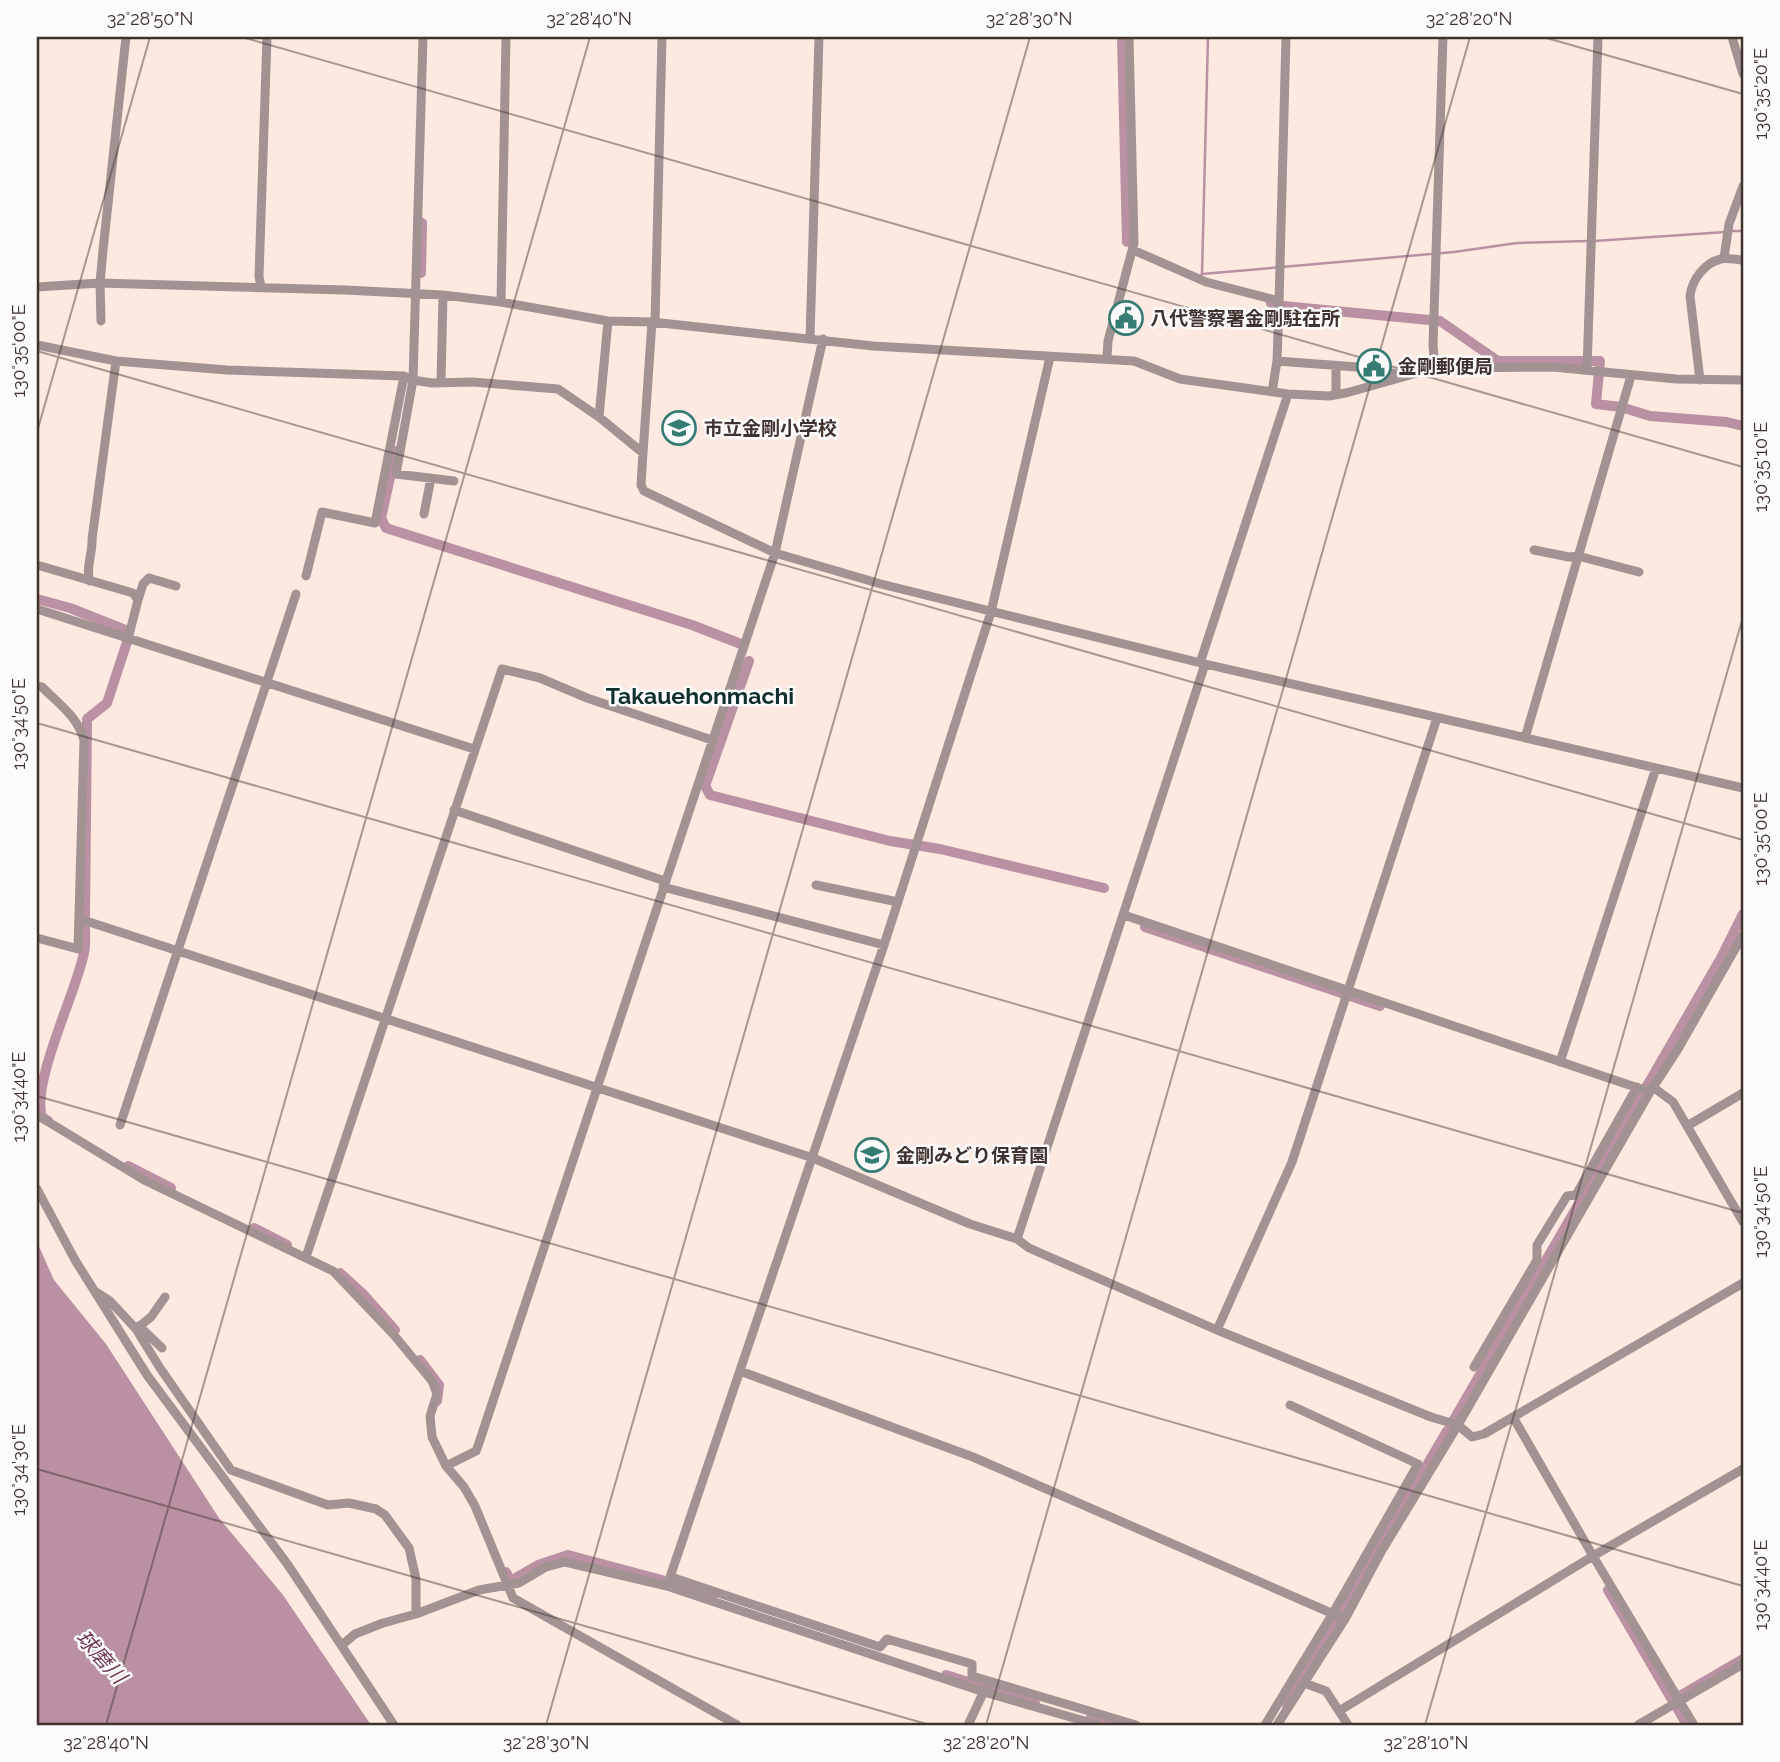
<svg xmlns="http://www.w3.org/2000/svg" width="1780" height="1762" font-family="Raleway,'Noto Sans JP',sans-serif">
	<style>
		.water { fill: #ba90a3 }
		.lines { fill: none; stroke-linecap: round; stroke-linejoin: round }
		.stream { stroke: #ba90a3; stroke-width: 2.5 }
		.canal { stroke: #ba90a3; stroke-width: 10 }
		.minor { stroke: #a29292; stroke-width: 9 }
		.ticks { fill: none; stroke: #3f322c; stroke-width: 2; stroke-opacity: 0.45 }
		.labels { text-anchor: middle; stroke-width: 5; stroke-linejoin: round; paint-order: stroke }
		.poi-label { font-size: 19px; font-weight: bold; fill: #3f322c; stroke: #fbfbfb; text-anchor: start }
		.water-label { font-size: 21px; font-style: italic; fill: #6f3753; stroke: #fbfbfb }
		.quarter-label { font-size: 23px; font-weight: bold; fill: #0f302c; stroke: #fbfbfb }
		.neatline { fill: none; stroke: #3f322c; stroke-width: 2.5 }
		.ticks-label { font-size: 18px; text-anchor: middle; fill: #3f322c }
	</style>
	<rect width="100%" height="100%" fill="#fde9e0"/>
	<path class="water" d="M37 1242 54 1280 106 1344 219 1518 283 1595 371 1725H37Z"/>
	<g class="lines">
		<path class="stream" d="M1731 231H1743
			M1595 241 1725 232
			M1202 274 1208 37
			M1199 277 1202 274 1454 252 1517 243 1588 241"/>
		<path class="canal" d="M1122 37 1127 242
			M421 273 422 223
			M1271 303 1283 306 1440 321 1498 361H1600L1596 404 1621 407 1650 416 1727 422 1743 426
			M396 451 381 518 386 528 692 625 741 644
			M37 599 70 608 123 629
			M749 661 705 786 710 795 890 841 940 849 1104 888
			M85 915 87 719 107 703 127 642
			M1145 927 1380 1006
			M48 1121 42 1117C31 1083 76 993 84 953 86 945 85 935 85 926
			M128 1166 171 1188
			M254 1228 287 1245
			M340 1273 364 1295 395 1330
			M420 1360 439 1385 437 1401
			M1452 1423 1721 958 1743 914
			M506 1572 510 1580H512L538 1565 568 1555 662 1580
			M670 1582 713 1597
			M1608 1590 1671 1698
			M946 1675 1035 1703
			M1683 1694 1743 1659
			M1286 1704 1447 1431
			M1676 1706 1687 1725
			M1090 1719 1111 1725"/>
		<path class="minor" d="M423 37 413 380 432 383 473 382 558 389 599 417 643 453 641 485 644 491 775 553 881 584 1205 664 1743 788
			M1732 37 1743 74
			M1133 250 1206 282 1279 301
			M1724 258 1729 224 1743 186
			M37 287 100 283 345 290 443 295 501 302 608 321 652 322 873 346 1134 361 1180 379 1288 394 1329 396 1346 393 1435 368 1553 367 1676 379 1743 380
			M261 287 259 276 267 37
			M501 302 506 37
			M101 321 100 283 103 250 126 37
			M655 322 662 37
			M810 338 819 37
			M37 345 116 361 227 370 404 376 413 380 396 474 454 481
			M1107 357 1108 341 1134 243 1129 37
			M1277 361 1357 367 1403 375
			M1435 368 1433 345 1443 37
			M1587 370 1598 37
			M1700 380 1690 296C1692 280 1704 263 1721 259 1728 257 1736 260 1743 260
			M441 382 443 295
			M1272 392 1277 361 1279 303 1286 37
			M1336 395V367
			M599 417 608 321
			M643 453 652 322
			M424 514 431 478
			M1534 550 1569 557 1578 556 1639 572
			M37 565 133 593 138 600 128 639
			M306 576 322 512 375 523 404 376
			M90 581C85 569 93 553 92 539L116 361
			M138 600 143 584 149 578 176 586
			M37 609 474 749
			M1200 663 1288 394
			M37 686 42 687C58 703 78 717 84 740L78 949 37 938
			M1525 738 1631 376
			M454 810 665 881
			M816 885 898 902
			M663 887 884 945
			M1124 915 1650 1092
			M80 919 813 1158 970 1224 1017 1239 1029 1248 1217 1330 1431 1417 1458 1425 1472 1437 1484 1434 1513 1417 1593 1556 1694 1725
			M1560 1062 1656 768
			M1653 1087 1673 1102 1743 1222
			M37 1115 144 1180 333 1271 393 1334 432 1381 437 1394 430 1416 432 1437 446 1466 464 1487 475 1506 513 1598 737 1725
			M120 1125 296 594
			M1687 1126 1743 1093
			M37 1189 75 1260 147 1375 288 1565 394 1725
			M1017 1239 1205 664
			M306 1257 502 669 540 678 587 698 712 740
			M96 1292 110 1301 136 1329 160 1368 231 1470 328 1505 349 1503 376 1509 385 1515 409 1548 416 1579V1614
			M139 1326 162 1348
			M136 1329 151 1317 165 1297
			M1217 1330 1292 1162 1437 718
			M1474 1367 1537 1260V1245L1567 1196 1576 1195 1637 1087
			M740 1371 973 1457 1345 1619
			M1513 1417 1743 1283
			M446 1466 476 1451 478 1446 775 553 823 339
			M671 1577 880 1647 887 1639 972 1664V1676L1136 1725
			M667 1586 884 945 991 612 1050 357
			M342 1645 355 1634 383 1623 416 1614 479 1590 519 1583 546 1567 565 1562 667 1586 984 1692 1098 1725
			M1304 1683 1326 1691 1348 1725
			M1339 1711 1593 1556 1743 1469
			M968 1725 985 1689
			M1265 1725 1333 1613 1418 1464 1290 1405
			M1277 1725 1345 1619 1381 1552 1458 1425 1650 1092 1678 1049 1743 935
			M1638 1725 1743 1664"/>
	</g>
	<path class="ticks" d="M242 37 1743 467M1543 37 1743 94M37 351 1743 840M37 432 150 37M37 723 1743 1213M37 1096 1743 1586M37 1469 930 1725M106 1725 590 37M546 1725 1030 37M986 1725 1470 37M1425 1725 1743 617"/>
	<defs>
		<g id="civic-ring" transform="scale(1.75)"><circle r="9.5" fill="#fbfbfb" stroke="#367c73" stroke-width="1.5"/><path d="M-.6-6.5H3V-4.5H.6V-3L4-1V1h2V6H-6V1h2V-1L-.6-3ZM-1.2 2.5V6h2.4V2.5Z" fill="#367c73"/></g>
		<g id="school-ring" transform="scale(1.75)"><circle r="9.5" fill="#fbfbfb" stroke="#367c73" stroke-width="1.5"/><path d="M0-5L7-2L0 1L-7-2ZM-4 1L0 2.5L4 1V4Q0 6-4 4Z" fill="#367c73"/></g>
	</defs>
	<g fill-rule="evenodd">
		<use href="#civic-ring" x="1126" y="318"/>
		<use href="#civic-ring" x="1374" y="366"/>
		<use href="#school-ring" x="679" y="428"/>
		<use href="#school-ring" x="872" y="1155"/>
	</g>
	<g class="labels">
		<g class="poi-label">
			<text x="1150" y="325">八代警察署金剛駐在所</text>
			<text x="1398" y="373">金剛郵便局</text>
			<text x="704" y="435">市立金剛小学校</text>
			<text x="896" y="1162">金剛みどり保育園</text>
		</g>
		<g class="water-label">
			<text transform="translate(101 1657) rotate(48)" y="7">球磨川</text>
		</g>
		<g class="quarter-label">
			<text x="700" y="704">Takauehonmachi</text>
		</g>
	</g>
	<rect width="1780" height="1762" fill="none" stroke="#fbfbfb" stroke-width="77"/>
	<rect x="38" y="38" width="1704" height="1686" class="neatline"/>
	<g class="ticks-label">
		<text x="150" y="25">32°28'50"N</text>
		<text x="589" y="25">32°28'40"N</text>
		<text x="1029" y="25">32°28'30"N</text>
		<text x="1469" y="25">32°28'20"N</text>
		<text transform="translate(1761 94) rotate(-90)" y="6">130°35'20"E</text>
		<text transform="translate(19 351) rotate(-90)" y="6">130°35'00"E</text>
		<text transform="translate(1761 467) rotate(-90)" y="6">130°35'10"E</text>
		<text transform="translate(19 724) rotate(-90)" y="6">130°34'50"E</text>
		<text transform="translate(1761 839) rotate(-90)" y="6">130°35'00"E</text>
		<text transform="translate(19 1097) rotate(-90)" y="6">130°34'40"E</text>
		<text transform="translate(1761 1212) rotate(-90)" y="6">130°34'50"E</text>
		<text transform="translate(19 1470) rotate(-90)" y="6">130°34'30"E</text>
		<text transform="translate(1761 1585) rotate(-90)" y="6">130°34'40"E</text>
		<text x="106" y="1749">32°28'40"N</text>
		<text x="546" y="1749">32°28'30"N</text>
		<text x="986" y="1749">32°28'20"N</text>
		<text x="1426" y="1749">32°28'10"N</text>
	</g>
</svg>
